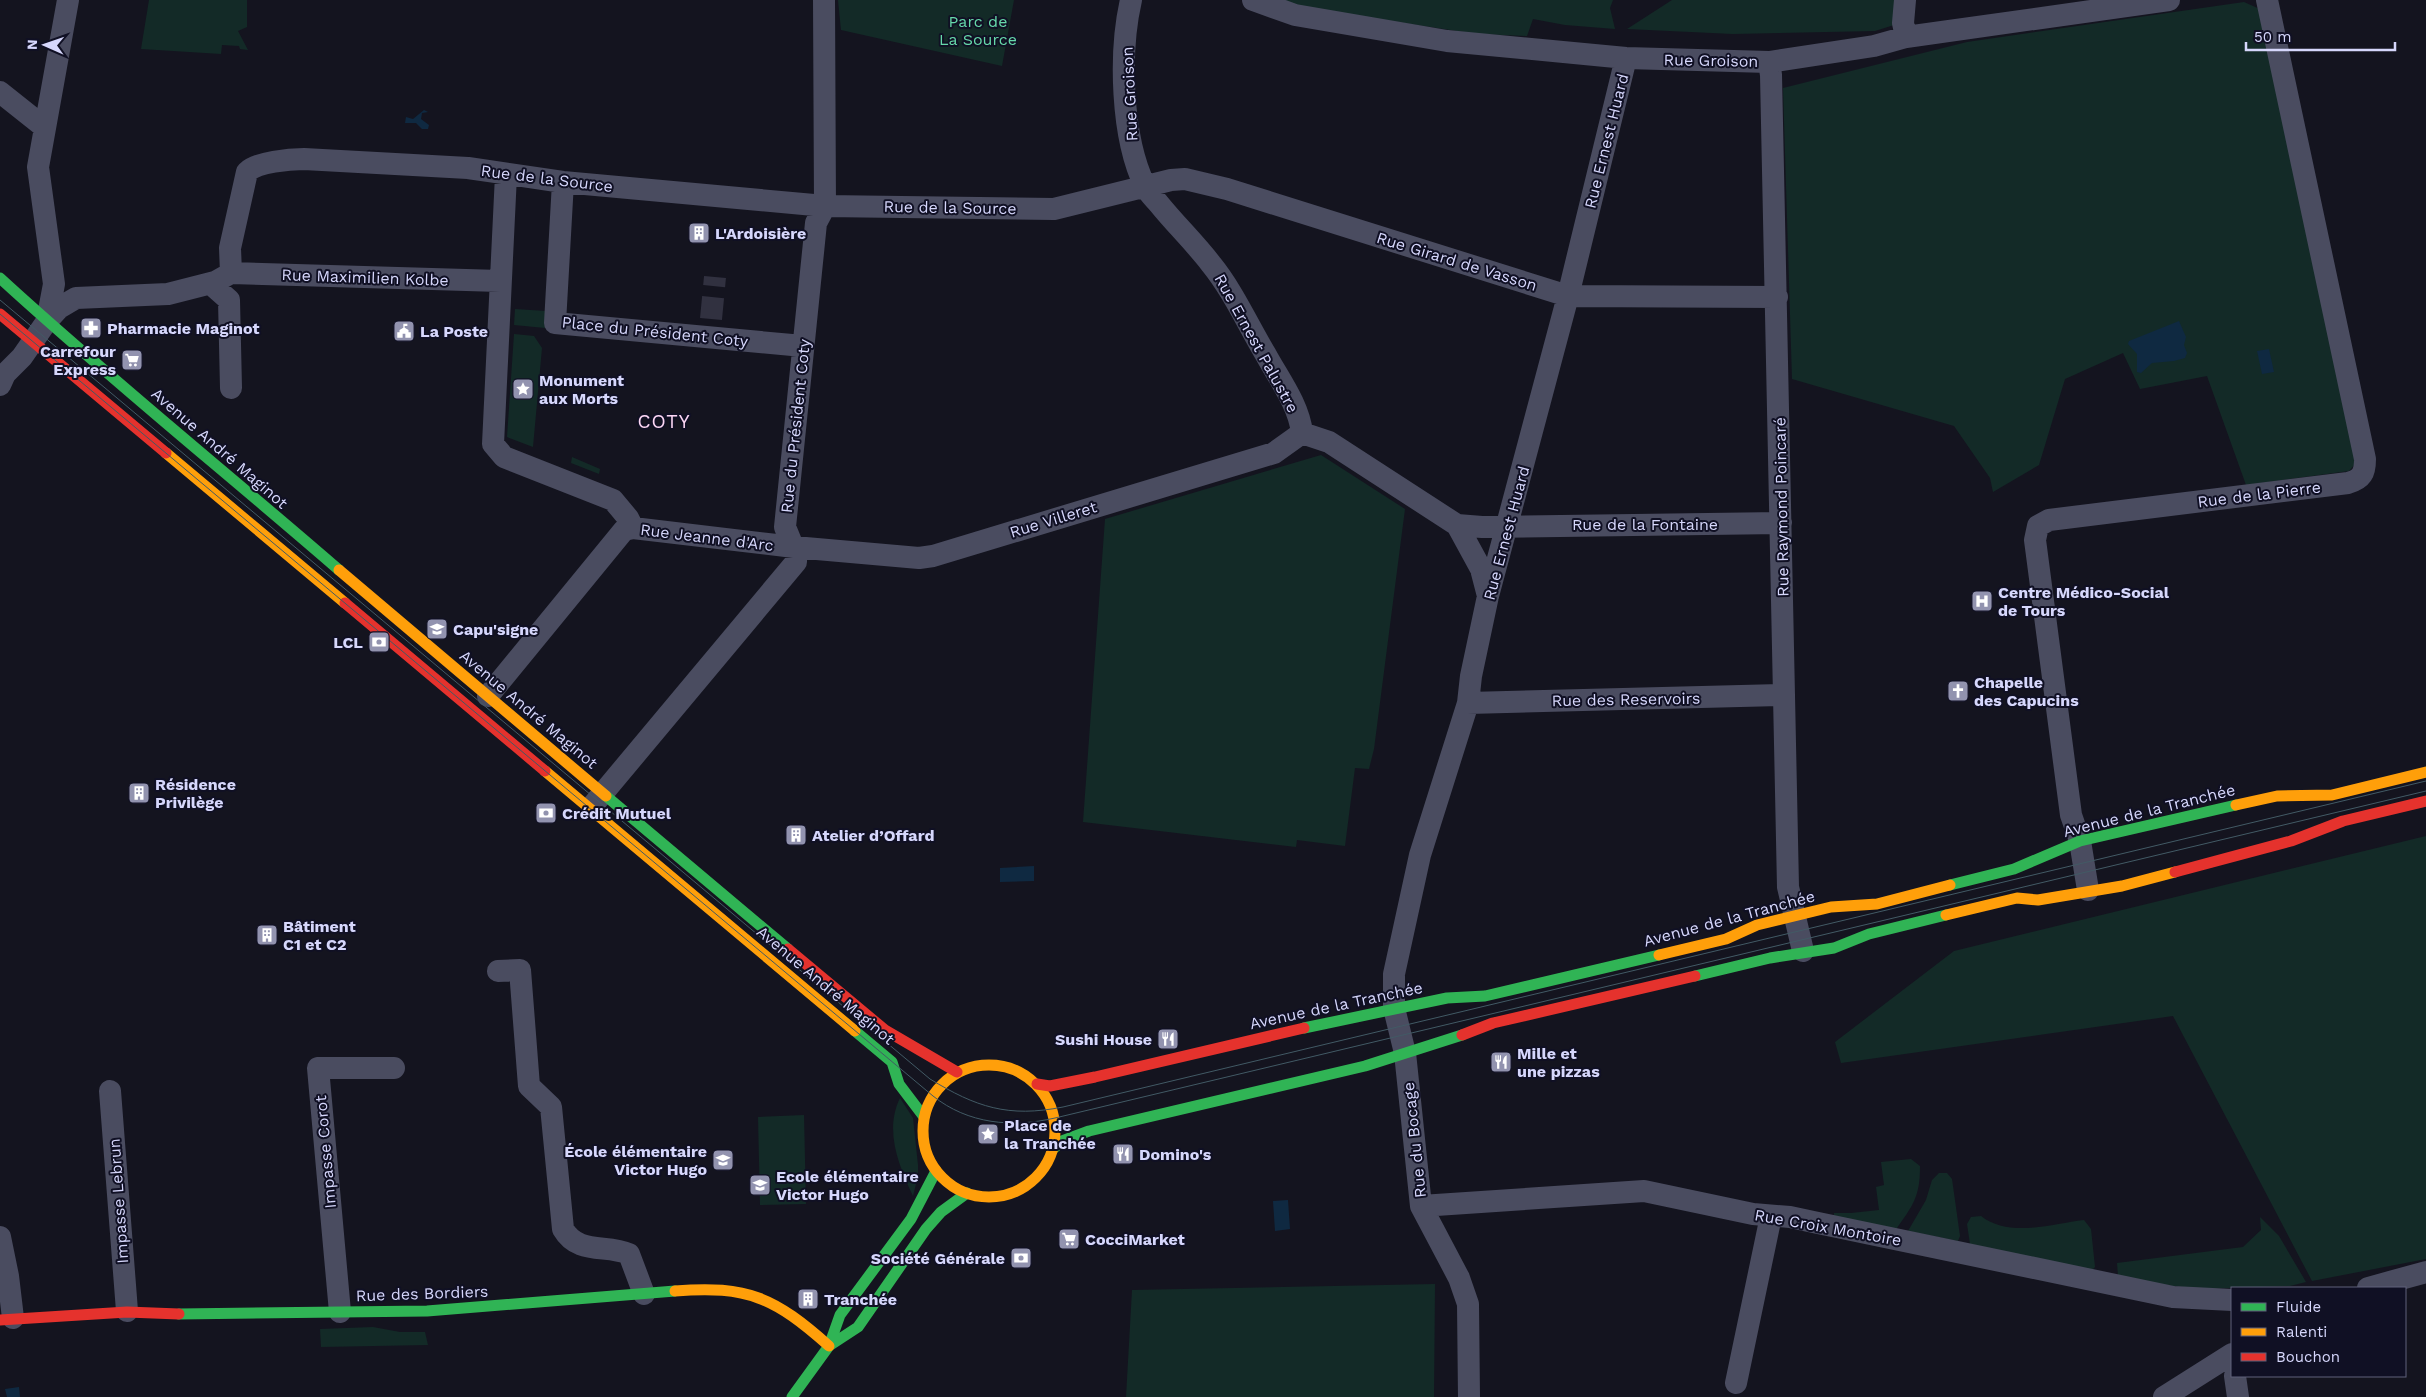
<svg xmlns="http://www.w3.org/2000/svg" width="2426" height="1397" font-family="'Work Sans',sans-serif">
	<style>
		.green { fill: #132a27 }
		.water { fill: #0f2941 }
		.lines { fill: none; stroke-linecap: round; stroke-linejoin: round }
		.street-tunnel { stroke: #313140; stroke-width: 22; stroke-dasharray: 22 11; stroke-linecap: butt }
		.street { stroke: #4a4c60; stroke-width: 22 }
		.fast { stroke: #30b455; stroke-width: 11 }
		.slow { stroke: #ff9f0a; stroke-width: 11 }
		.jam { stroke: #e5322d; stroke-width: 11 }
		.tram { stroke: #425a65; stroke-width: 1 }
		.labels { text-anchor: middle; stroke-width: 4; stroke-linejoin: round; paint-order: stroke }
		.park-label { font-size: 16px; fill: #66d8aa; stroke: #101024 }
		.street-label { font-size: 16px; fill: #d6d7fc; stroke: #101024 }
		.poi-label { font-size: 16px; font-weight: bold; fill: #d6d7fc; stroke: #101024; text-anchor: start }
		.quarter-label { font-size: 19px; letter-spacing: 1px; fill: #fdd7f5; stroke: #101024 }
	</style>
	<rect width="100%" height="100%" fill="#14141f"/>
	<path class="green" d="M149 0H247V27L238 31 248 50 240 49 239 46 222 45 221 54 141 49Z
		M838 0H1014L1002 66 841 30Z
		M1282 0H1613L1610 8 1615 29 1565 25 1533 19 1527 36 1477 34 1297 7Z
		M1672 0H1902L1894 25 1875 31 1733 34 1627 29Z
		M2244 2 2262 10 2356 463 2349 471 2246 485 2207 376 2140 389 2123 353 2065 379 2039 465 1993 492 1990 478 1954 426 1792 379 1783 88 1967 42Z
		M515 309 546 311 545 328 514 325Z
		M514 334 534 336 542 348 533 447 507 437Z
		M1321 455 1405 509 1374 749 1369 769 1355 768 1345 846 1297 840 1296 847 1083 822 1105 519Z
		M572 457 600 469 599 474 571 463Z
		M2426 836V1259L2312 1281 2173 1016 1841 1063 1835 1042 1954 951Z
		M900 1098 913 1118 918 1165V1176L913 1196C899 1166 884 1131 900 1098Z
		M804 1115 806 1204 760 1205 758 1117Z
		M1911 1159 1920 1166C1920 1198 1913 1205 1895 1231L1834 1216V1213H1851L1879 1210 1876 1187 1884 1185 1881 1162Z
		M1939 1173H1947L1952 1179 1960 1236 1958 1241 1908 1231 1926 1200 1932 1180Z
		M1981 1216C2009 1238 2051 1224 2084 1220L2091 1229 2095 1267 2092 1270 1970 1244 1967 1224 1971 1217Z
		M2260 1217 2279 1236 2306 1282 2290 1286 2203 1289 2172 1286 2118 1276 2117 1263 2243 1247 2261 1230Z
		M1435 1284 1434 1397H1126L1132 1290Z
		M373 1327 400 1332H425L428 1345 321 1347 320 1329Z"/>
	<path class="water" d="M424 110 428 112 422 113 421 119 429 125 428 129H422L416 123H405L406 117 413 119Z
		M2179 321 2186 337 2184 345 2187 353 2185 358 2174 361 2152 363 2141 373 2137 372V354L2128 344 2129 341Z
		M2269 349 2274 372 2262 374 2257 351Z
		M1034 866V881L1000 882V868Z
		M1288 1200 1290 1229 1275 1231 1273 1201Z
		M19 1387 20 1397H7L5 1389Z"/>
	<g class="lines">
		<path class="street-tunnel" d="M711 319 715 277"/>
		<path class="street" d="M1131 0C1119 52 1121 137 1145 186 1148 193 1154 198 1159 204 1176 225 1195 243 1211 264 1233 291 1248 325 1266 355 1279 379 1299 405 1302 433
			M1253 0 1295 15 1447 41 1626 58 1769 62 1874 46 1906 37 2169 0
			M1905 0 1903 23 1906 37
			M1769 62 1771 75 1788 887 1803 951
			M0 92 44 127
			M506 175 493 444 504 457 613 500 628 518 633 528
			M563 182 555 323 803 346
			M231 273 230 248 247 172C257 162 290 159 304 159L468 168 563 182 825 206 1054 209 1171 180 1185 179 1227 189 1568 296 1777 297
			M231 273 500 281
			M211 284 229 300 231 388
			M47 321 54 284 38 167 68 0
			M0 385 5 374 22 357 47 321 59 308 76 298 168 294 215 282 231 273
			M1302 433 1329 442 1457 525 1482 527 1781 523
			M1457 525 1481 569 1488 596
			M488 696 624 530 633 528 794 547 919 558 933 556 1274 453 1302 433
			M1468 703 1784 695
			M593 805 796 562V554L785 527 816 223 825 206 824 0
			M2088 890 2080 841 2071 815 2035 540 2038 526 2049 520 2348 483C2362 479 2365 473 2365 459L2267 0
			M498 971 520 970 529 1086 551 1107 563 1229C578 1255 606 1244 629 1254L644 1294
			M110 1091 127 1311
			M1421 1206 1644 1191 1753 1214 1790 1217 1818 1223 2173 1297 2232 1300
			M0 1237 8 1276 13 1318
			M2368 1288 2426 1272
			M340 1312 318 1068H394
			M2235 1376 2238 1397
			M1736 1383 1771 1216
			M1469 1397 1468 1304 1459 1278 1421 1206 1405 1053 1394 1008V974L1420 855 1468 703 1471 676 1488 596 1568 296 1626 58
			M2164 1397 2232 1354"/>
		<path class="fast" d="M0 278C110 379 226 472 339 570
			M606 796 788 949
			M1950 885 2014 869 2080 841 2236 805
			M1695 976 1770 958 1834 948 1869 934 1946 915
			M1304 1028 1447 998 1485 996 1659 955
			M855 1031 892 1062 899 1084 924 1117
			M1054 1148 1062 1141 1089 1131 1365 1066 1462 1035
			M179 1314 427 1311 675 1291
			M829 1346 858 1327 926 1229 941 1212 967 1193
			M792 1397 829 1346 840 1315 911 1219 936 1171"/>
		<path class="slow" d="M166 453 345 603
			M339 570 606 796
			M545 771 855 1031
			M2236 805 2277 796 2332 795 2426 772
			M1946 915 2017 898 2038 900 2122 886 2175 872
			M1659 955 1726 939 1757 925 1831 907 1877 904 1950 885
			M923 1131a66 66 0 1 1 132 0a66 66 0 1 1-132 0Z
			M675 1291C748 1285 775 1298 829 1346"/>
		<path class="jam" d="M0 314 166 453
			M345 603 545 771
			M2175 872 2291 841 2343 821 2426 801
			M788 949 885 1030 957 1072
			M1462 1035 1493 1023 1695 976
			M1037 1084 1050 1086 1095 1077 1304 1028
			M0 1320 127 1312 179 1314"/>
		<path class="tram" d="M0 300 930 1079C976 1107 1008 1118 1063 1107L2426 781
			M0 314 933 1096C968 1124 1012 1128 1055 1118L2426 791"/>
	</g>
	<defs>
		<g id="building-square" transform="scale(1.125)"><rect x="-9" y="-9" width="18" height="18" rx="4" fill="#9293af" stroke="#101024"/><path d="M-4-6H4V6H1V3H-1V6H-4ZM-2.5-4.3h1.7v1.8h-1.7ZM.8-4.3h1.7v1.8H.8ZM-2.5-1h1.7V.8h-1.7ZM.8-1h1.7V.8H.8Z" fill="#fff"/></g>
		<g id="pharmacy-square" transform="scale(1.125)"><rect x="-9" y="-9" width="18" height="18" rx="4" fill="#9293af" stroke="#101024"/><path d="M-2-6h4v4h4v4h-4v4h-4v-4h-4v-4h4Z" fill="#fff"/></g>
		<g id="civic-square" transform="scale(1.125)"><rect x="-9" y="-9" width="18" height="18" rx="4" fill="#9293af" stroke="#101024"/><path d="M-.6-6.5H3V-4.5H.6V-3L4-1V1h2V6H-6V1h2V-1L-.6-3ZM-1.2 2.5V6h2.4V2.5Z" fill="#fff"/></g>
		<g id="supermarket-square" transform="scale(1.125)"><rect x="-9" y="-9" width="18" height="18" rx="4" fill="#9293af" stroke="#101024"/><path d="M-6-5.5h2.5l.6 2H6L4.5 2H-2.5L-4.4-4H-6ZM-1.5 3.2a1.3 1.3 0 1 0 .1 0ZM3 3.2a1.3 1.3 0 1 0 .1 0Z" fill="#fff"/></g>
		<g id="sight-square" transform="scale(1.125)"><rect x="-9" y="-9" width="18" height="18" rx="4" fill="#9293af" stroke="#101024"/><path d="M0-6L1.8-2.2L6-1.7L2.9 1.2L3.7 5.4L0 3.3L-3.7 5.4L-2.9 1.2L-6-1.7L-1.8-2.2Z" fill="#fff"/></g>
		<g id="hospital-square" transform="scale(1.125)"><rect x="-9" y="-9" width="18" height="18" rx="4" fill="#9293af" stroke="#101024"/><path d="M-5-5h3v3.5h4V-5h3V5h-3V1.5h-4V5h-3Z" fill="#fff"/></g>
		<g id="school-square" transform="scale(1.125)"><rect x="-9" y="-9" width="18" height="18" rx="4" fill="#9293af" stroke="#101024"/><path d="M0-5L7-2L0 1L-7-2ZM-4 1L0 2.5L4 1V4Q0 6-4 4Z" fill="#fff"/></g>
		<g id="bank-square" transform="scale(1.125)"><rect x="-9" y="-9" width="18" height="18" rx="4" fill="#9293af" stroke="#101024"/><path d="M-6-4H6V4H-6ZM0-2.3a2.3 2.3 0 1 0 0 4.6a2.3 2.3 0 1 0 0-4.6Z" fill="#fff"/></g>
		<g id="church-square" transform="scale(1.125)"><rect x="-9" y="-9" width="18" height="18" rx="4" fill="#9293af" stroke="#101024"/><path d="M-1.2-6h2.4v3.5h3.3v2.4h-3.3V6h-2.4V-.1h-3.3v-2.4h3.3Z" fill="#fff"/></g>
		<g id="restaurant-square" transform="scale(1.125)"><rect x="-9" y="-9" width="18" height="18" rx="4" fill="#9293af" stroke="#101024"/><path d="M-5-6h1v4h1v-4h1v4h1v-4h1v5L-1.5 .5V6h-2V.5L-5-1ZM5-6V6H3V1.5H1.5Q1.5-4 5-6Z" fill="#fff"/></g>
	</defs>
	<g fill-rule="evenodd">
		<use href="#building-square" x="699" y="233"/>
		<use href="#pharmacy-square" x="91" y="328"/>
		<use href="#civic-square" x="404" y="331"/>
		<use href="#supermarket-square" x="132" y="360"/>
		<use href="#sight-square" x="523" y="389"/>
		<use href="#hospital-square" x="1982" y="601"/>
		<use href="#school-square" x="437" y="629"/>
		<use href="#bank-square" x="379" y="642"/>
		<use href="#church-square" x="1958" y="691"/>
		<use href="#building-square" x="139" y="793"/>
		<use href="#bank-square" x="546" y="813"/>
		<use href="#building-square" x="796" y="835"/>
		<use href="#building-square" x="267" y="935"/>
		<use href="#restaurant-square" x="1168" y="1039"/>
		<use href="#restaurant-square" x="1501" y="1062"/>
		<use href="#sight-square" x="988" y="1134"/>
		<use href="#restaurant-square" x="1123" y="1154"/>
		<use href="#school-square" x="723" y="1160"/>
		<use href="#school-square" x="760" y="1185"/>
		<use href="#supermarket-square" x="1069" y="1239"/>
		<use href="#bank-square" x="1021" y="1258"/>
		<use href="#building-square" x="808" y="1299"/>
	</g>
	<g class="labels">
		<g class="park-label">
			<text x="978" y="27">Parc de<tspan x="978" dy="18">La Source</tspan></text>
		</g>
		<g class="street-label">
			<text transform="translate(1711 60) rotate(1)" y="6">Rue Groison</text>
			<text transform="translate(1129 94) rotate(-93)" y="6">Rue Groison</text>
			<text transform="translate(1606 141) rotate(-76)" y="6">Rue Ernest Huard</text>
			<text transform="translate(547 178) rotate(7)" y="6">Rue de la Source</text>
			<text transform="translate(950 207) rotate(1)" y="6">Rue de la Source</text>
			<text transform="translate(1457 261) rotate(17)" y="6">Rue Girard de Vasson</text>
			<text transform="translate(365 277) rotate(2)" y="6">Rue Maximilien Kolbe</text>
			<text transform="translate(655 331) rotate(6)" y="6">Place du Président Coty</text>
			<text transform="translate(1257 343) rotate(61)" y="6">Rue Ernest Palustre</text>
			<text transform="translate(795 426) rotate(-84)" y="6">Rue du Président Coty</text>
			<text transform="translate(220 448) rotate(41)" y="6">Avenue André Maginot</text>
			<text transform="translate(2259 494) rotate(-7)" y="6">Rue de la Pierre</text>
			<text transform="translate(1781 507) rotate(-91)" y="6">Rue Raymond Poincaré</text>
			<text transform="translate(1053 519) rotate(-17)" y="6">Rue Villeret</text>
			<text x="1645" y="530">Rue de la Fontaine</text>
			<text transform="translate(1506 533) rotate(-75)" y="6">Rue Ernest Huard</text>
			<text transform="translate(707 537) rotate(7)" y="6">Rue Jeanne d'Arc</text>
			<text transform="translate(1626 699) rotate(-1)" y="6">Rue des Reservoirs</text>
			<text transform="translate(529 709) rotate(40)" y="6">Avenue André Maginot</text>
			<text transform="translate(2149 810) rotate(-14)" y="6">Avenue de la Tranchée</text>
			<text transform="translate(1729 918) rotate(-15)" y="6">Avenue de la Tranchée</text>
			<text transform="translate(826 985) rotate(40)" y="6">Avenue André Maginot</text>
			<text transform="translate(1336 1005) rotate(-12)" y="6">Avenue de la Tranchée</text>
			<text transform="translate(1414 1140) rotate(-96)" y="6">Rue du Bocage</text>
			<text transform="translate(325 1152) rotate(-95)" y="6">Impasse Corot</text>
			<text transform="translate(118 1201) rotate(-94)" y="6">Impasse Lebrun</text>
			<text transform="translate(1828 1227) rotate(10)" y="6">Rue Croix Montoire</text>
			<text transform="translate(422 1293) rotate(-2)" y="6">Rue des Bordiers</text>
		</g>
		<g class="poi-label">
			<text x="715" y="239">L'Ardoisière</text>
			<text x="107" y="334">Pharmacie Maginot</text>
			<text x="420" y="337">La Poste</text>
			<text x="116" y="357" text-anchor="end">Carrefour<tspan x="116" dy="18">Express</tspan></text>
			<text x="539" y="386">Monument<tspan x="539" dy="18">aux Morts</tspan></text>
			<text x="1998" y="598">Centre Médico-Social<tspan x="1998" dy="18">de Tours</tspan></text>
			<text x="453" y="635">Capu'signe</text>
			<text x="363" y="648" text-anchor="end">LCL</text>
			<text x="1974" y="688">Chapelle<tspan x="1974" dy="18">des Capucins</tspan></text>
			<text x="155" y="790">Résidence<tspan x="155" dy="18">Privilège</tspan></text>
			<text x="562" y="819">Crédit Mutuel</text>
			<text x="812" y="841">Atelier d’Offard</text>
			<text x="283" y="932">Bâtiment<tspan x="283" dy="18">C1 et C2</tspan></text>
			<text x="1152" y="1045" text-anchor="end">Sushi House</text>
			<text x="1517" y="1059">Mille et<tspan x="1517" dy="18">une pizzas</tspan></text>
			<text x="1004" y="1131">Place de<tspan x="1004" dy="18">la Tranchée</tspan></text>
			<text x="707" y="1157" text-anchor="end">École élémentaire<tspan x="707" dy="18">Victor Hugo</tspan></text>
			<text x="1139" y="1160">Domino's</text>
			<text x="776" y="1182">Ecole élémentaire<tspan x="776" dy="18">Victor Hugo</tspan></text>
			<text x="1085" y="1245">CocciMarket</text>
			<text x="1005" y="1264" text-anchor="end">Société Générale</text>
			<text x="824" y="1305">Tranchée</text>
		</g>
		<g class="quarter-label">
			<text x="664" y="428">COTY</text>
		</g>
	</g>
	<rect x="2231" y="1287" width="175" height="90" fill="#101024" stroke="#5f607a"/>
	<rect x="2241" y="1303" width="25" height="8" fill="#30b455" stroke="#5f607a"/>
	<text x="2276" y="1312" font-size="15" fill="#d6d7fc">Fluide</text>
	<rect x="2241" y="1328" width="25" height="8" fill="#ff9f0a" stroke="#5f607a"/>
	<text x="2276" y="1337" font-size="15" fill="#d6d7fc">Ralenti</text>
	<rect x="2241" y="1353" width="25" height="8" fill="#e5322d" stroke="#5f607a"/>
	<text x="2276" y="1362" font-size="15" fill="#d6d7fc">Bouchon</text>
	<g transform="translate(45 45) rotate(272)" stroke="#101024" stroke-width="4" paint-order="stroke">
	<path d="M0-4L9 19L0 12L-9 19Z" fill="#d6d7fc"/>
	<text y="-8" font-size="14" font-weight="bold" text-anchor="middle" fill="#d6d7fc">N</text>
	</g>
	<path d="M2246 42v8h149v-8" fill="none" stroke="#d6d7fc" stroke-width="2.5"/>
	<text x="2254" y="42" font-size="15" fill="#d6d7fc" stroke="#101024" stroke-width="4" paint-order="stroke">50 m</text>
</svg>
